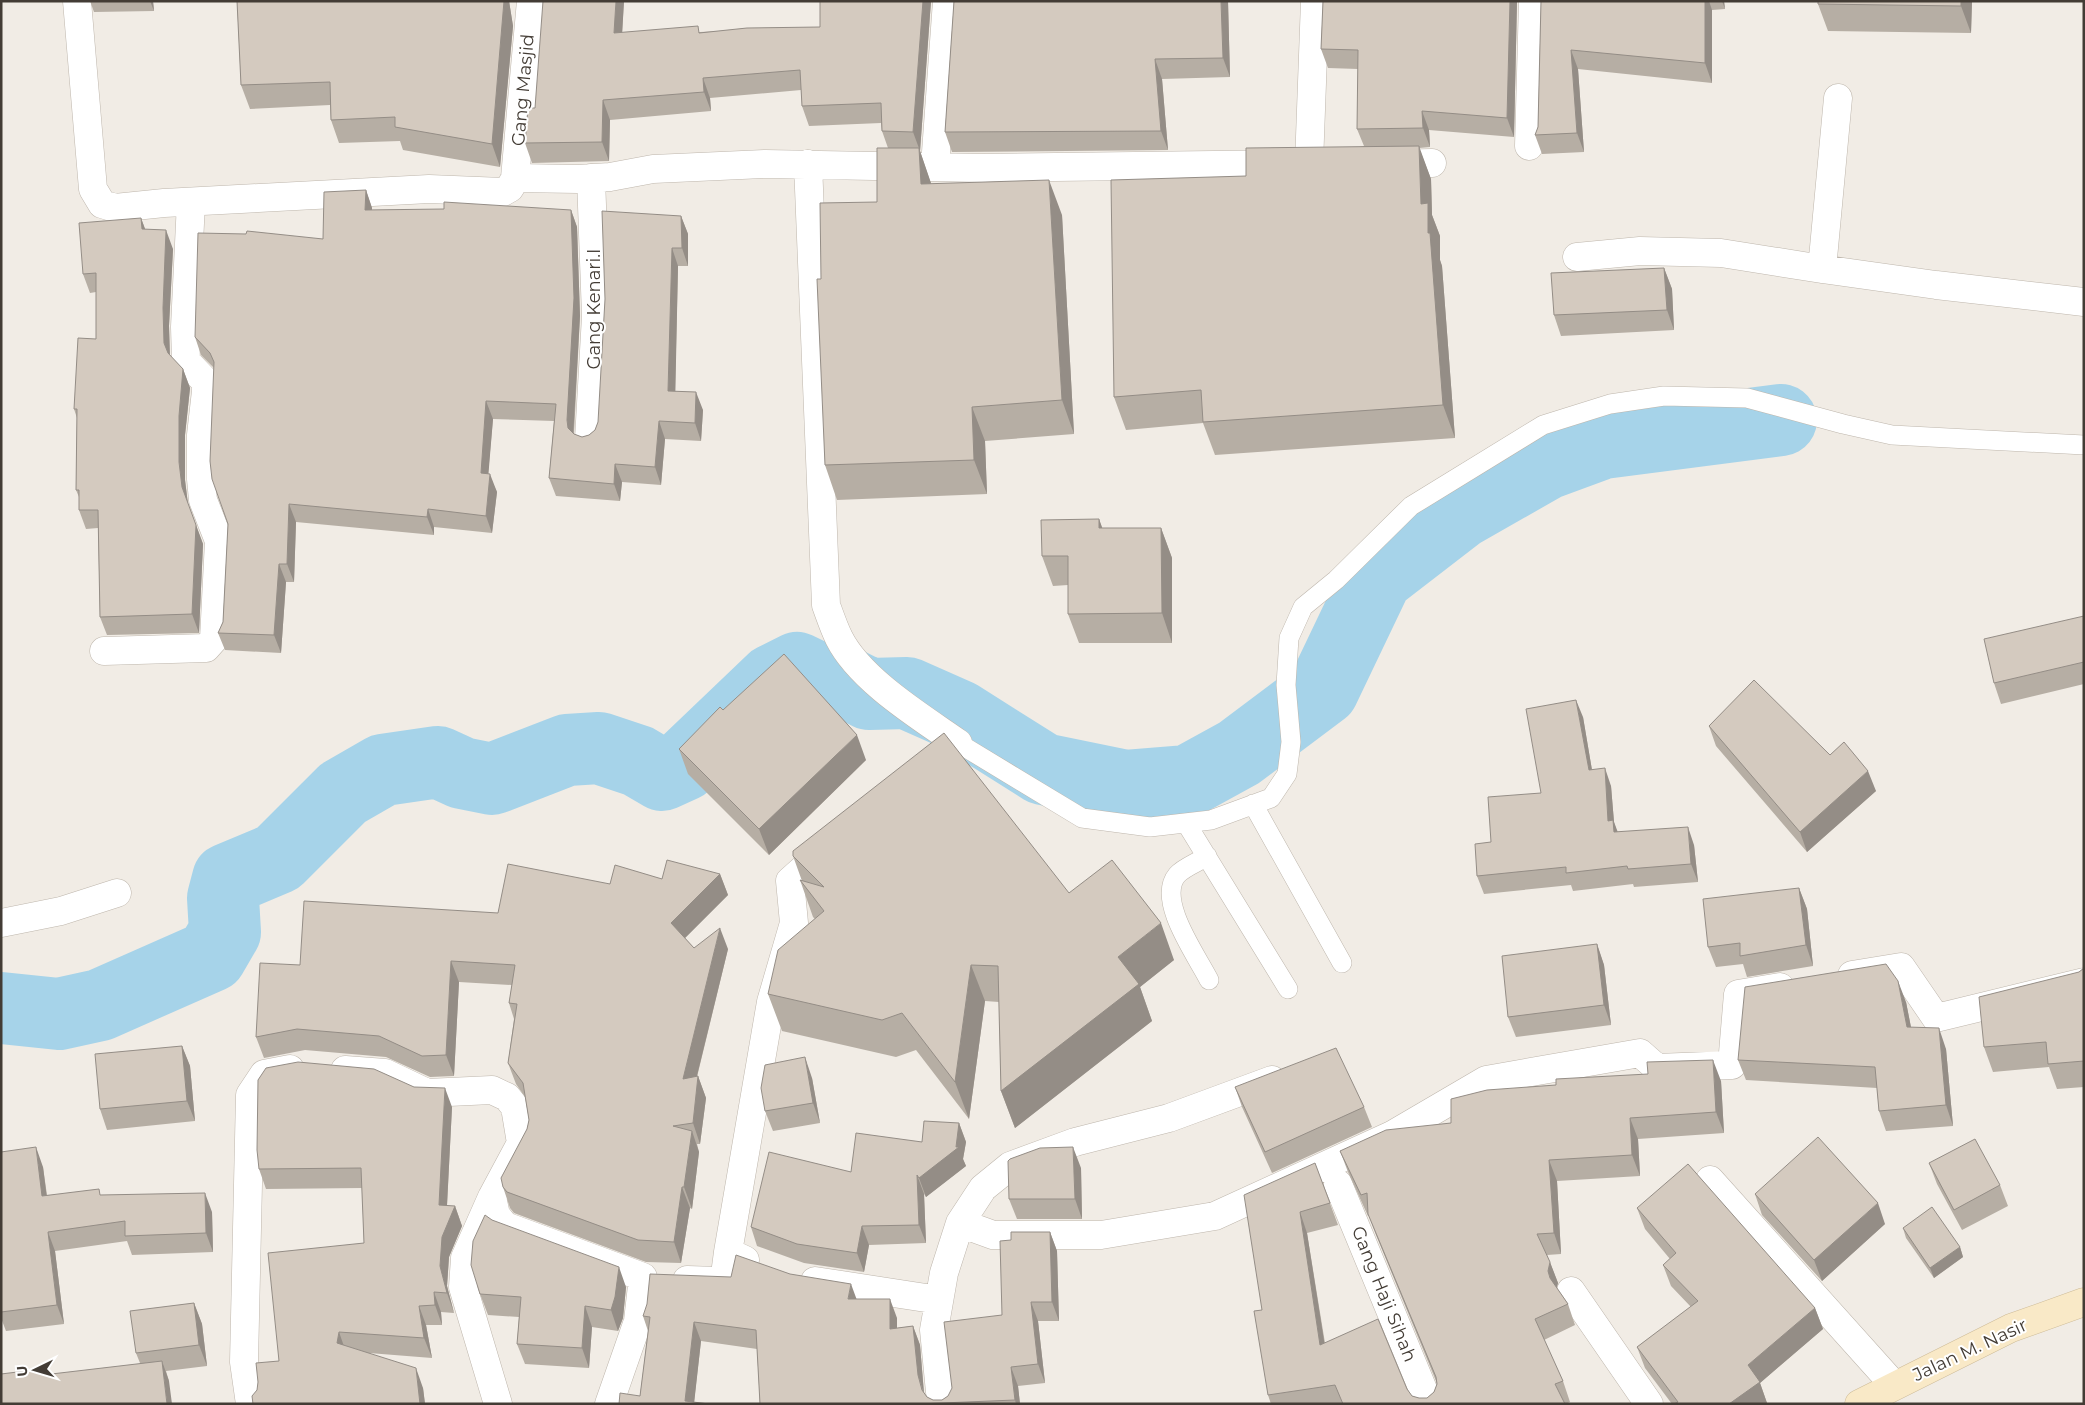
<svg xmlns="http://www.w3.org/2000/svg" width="2085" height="1405" font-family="Montserrat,sans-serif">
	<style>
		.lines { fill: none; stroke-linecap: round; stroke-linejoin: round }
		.river { stroke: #a6d3e9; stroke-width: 72 }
		.lane-casing { stroke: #beb6ac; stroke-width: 20 }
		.street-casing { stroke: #beb6ac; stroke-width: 29 }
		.secondary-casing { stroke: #cdbb98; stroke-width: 29 }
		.lane { stroke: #fff; stroke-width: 19 }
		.street { stroke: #fff; stroke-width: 28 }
		.secondary { stroke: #f9e9c7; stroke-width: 28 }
		.wall { fill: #b6aea4 }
		.shaded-wall { fill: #948d86 }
		.building { fill: #d4cabf; stroke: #948d86 }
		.labels { text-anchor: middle; stroke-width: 4; stroke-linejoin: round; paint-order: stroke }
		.street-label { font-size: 18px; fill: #433c35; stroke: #fff }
	</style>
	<rect width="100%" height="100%" fill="#f1ece5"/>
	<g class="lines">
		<path class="river" d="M1 1008 59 1014 100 1005 211 956 225 932 223 898 228 879 278 858 343 793 383 770 438 762 462 773 492 779 567 750 599 748 638 761 662 775 684 765 773 680 797 668 828 683 849 684 869 694 907 693 959 716 1043 769 1126 786 1188 781 1239 753 1323 690 1377 577 1460 513 1546 464 1603 443 1781 420"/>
		<g class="lane-casing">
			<path id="lane" d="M958 743 1082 818 1150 827 1211 820 1271 798 1287 774 1291 742 1286 685 1289 638 1303 607 1336 580 1411 506 1543 425 1610 404 1664 396 1747 398 1843 424 1892 435 2084 445
				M1253 804 1342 963
				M1186 823 1288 989
				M1207 856C1199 862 1184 867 1177 875 1156 900 1197 956 1209 980"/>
		</g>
		<g class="street-casing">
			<path id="street" d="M77 1 93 189 102 204 115 208 164 203 429 189 503 192 510 188 515 178 578 179 610 177 653 169 765 164 983 168 1283 164
				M1838 98 1822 269 1936 285 2084 302
				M1529 146 1533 1
				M808 164 826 605C830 616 834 628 839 638 860 680 921 717 958 743L926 769
				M1309 164 1315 1
				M1388 164 1432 163
				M935 166 947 1
				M515 178 531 1
				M1577 257 1640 251 1721 253 1822 269
				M589 439 596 316 591 178
				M104 651 206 648 214 639 219 541 203 500 201 479V435L206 391 205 381 186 361 185 327 191 202
				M1 923 61 911 117 893
				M1852 975 1901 967 1936 1018 2084 982
				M345 1070 385 1073 427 1093 492 1090 507 1097 515 1107 521 1143 492 1197 496 1215 505 1226 643 1277 638 1321 609 1404
				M1710 1180 1894 1385
				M1338 1184 1429 1404
				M492 1197 465 1258 463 1287 498 1404
				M960 1223 993 1235H1101L1215 1216 1392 1135 1486 1080 1640 1053 1657 1068 1732 1065 1738 994 1780 987
				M728 1252 771 1002 794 923 790 881 828 847
				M687 1280 718 1281 725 1275 728 1252 745 1260
				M815 1281 939 1300
				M1571 1291 1649 1404
				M250 1404 244 1362 250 1095 264 1074 290 1069
				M944 1404 940 1392 934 1330 944 1273 960 1223 983 1188 1010 1166 1075 1142 1169 1118 1272 1080"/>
		</g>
		<g class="secondary-casing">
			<path id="secondary" d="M1859 1404 2011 1328 2084 1302"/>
		</g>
		<use href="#lane" class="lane"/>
		<use href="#street" class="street"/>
		<use href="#secondary" class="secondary"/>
	</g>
	<path class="wall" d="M90 1H153L154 11 94 12Z
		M237 1H509L513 26 500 167 403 150 400 141 339 143 331 120 330 105 250 109 241 85Z
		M624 1 622 33 700 32 820 27V1H931L920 151 931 184 1062 215 1074 434 985 441 987 494 837 500 825 465 821 279 877 202 888 148 882 131 881 123 809 126 802 106 801 90 710 98 711 111 610 120 609 161 532 163 525 143 535 108Z
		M954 1H1228L1230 77 1162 79 1168 150 952 152 945 132Z
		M1323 1H1517L1514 137 1429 130 1430 147 1419 148 1431 179 1432 215 1440 236V260L1442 266 1455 438 1215 455 1203 423 1126 430 1114 397 1246 176 1364 146 1357 129 1358 69 1328 68 1321 49Z
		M1541 1H1724L1725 9 1712 10V83L1578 69 1584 152 1542 154 1535 135 1538 127Z
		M1972 1 1971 33 1828 31 1818 4Z
		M366 190 372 208V210H571L577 227 580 316 574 434 582 437 589 435 595 430 681 216 688 234V266H678L675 391 703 410 701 441 665 439 661 485 622 482 620 501 556 496 549 478 554 421 493 419 488 474 497 492 492 533 434 527V535L296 522 294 582H286L281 653 225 650 218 633 223 622 228 524 214 368 201 355 195 337 323 239Z
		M141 218 145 229 173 249 169 326 170 356 183 369 190 388 185 435V480L188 504 203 544 199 633 107 635 100 617 98 528 86 529 79 510V497L76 490 77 418 74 409 96 339V292L90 293 83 274Z
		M1664 268 1672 289 1674 330 1561 336 1554 315Z
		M1099 519 1102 528H1161L1172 558V643H1079L1068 614V585L1053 586 1042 556Z
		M2084 616V684L2001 704 1994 683Z
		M723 710 866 760 769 855 688 774 679 749Z
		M1583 717 1592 770 1611 786 1614 822 1617 832 1694 845 1698 882 1634 887 1633 884 1573 891 1571 885 1484 894 1477 876 1491 842 1541 793Z
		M1709 726 1830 755 1876 791 1807 852 1716 746Z
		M793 856 1069 893 1174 960 1140 987 1152 1021 1015 1128 1001 1091 999 1002 985 1001 969 1119 916 1050 896 1057 782 1031 768 994 815 919 813 917 800 880 802 881Z
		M720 874 728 895 685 938 694 948 728 949 697 1077 698 1076 706 1098 700 1144H697L699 1152 692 1209 690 1208 681 1263 646 1262 514 1213 510 1208 503 1187 527 1129 529 1120 525 1097 516 1084 508 1063 514 1019 509 1003 512 985 459 982 454 1076 430 1077 386 1057 305 1050 264 1058 256 1037 300 965 610 884Z
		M1799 888 1807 909 1813 966 1747 977 1743 964 1716 967 1708 947Z
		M1597 944 1604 965 1611 1025 1516 1037 1508 1017Z
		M2084 968V1087L2057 1089 2049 1067 1993 1072 1984 1047Z
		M1906 1002 1911 1027 1946 1049 1953 1126 1886 1131 1879 1111 1877 1088 1746 1080 1738 1060Z
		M182 1046 190 1066 195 1121 107 1130 100 1109Z
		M812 1078 820 1123 773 1131 765 1111Z
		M1721 1081 1724 1133 1638 1139 1640 1176 1557 1181 1561 1254 1547 1255 1558 1283 1557 1288 1568 1304 1575 1325 1544 1340 1563 1381 1570 1402 1566 1404H1271L1268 1395 1262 1310 1315 1163 1338 1225 1307 1233 1325 1343 1407 1389 1412 1396 1419 1398H1427L1434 1392 1437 1384 1436 1381 1376 1235 1369 1216H1368L1348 1172 1340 1151 1451 1123Z
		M1235 1087 1364 1107 1372 1127 1272 1173 1242 1107Z
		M452 1107 447 1206H455L462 1226 449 1257 447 1286 454 1313 441 1312 442 1325H426L432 1358 369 1353 423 1388 425 1404H253L279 1361 364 1243 362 1188 266 1189 259 1169Z
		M959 1123 966 1142 963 1159 966 1166 926 1197 924 1194 926 1243 869 1245 864 1272 804 1263 757 1246 751 1227 851 1172 922 1142Z
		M1 1152 43 1167 47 1195H102L212 1212 213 1252 132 1255 127 1241 55 1251 64 1324 6 1331 1 1318Z
		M1929 1163 2000 1185 2008 1206 1962 1230 1937 1184Z
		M1081 1168 1082 1219H1017L1009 1199Z
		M1755 1194 1885 1224 1822 1281 1762 1215Z
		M1637 1208 1815 1308 1823 1329 1760 1383 1767 1403 1766 1404H1672L1645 1368 1637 1347 1691 1307 1671 1286 1663 1265 1670 1259 1645 1229Z
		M492 1220 626 1287 623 1318 618 1331 592 1327 589 1368 525 1364 517 1344 519 1317 488 1315 480 1294Z
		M1903 1228 1960 1247 1963 1257 1934 1278 1906 1238Z
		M1050 1232 1057 1251 1059 1321H1038L1045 1383 1018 1386 1020 1404H760L757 1349 701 1341 694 1402 640 1396 648 1331 643 1316 856 1299 897 1318V1328L913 1326 920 1345 924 1393 927 1397 933 1400H942L948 1396 1002 1315 1011 1240Z
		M194 1303 202 1324 207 1366 166 1371 169 1381 140 1363 136 1353Z"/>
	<path class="shaded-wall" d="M150 1H153L154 11Z
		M504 1H509L513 26 500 167 492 144Z
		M616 1H624L621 53 614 33Z
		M923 1H931L920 151 913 132Z
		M1221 1H1228L1230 77 1223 58Z
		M1510 1H1517L1514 137 1507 118Z
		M1705 1H1709L1712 10V83L1705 63Z
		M1722 1H1724L1725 9Z
		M1961 1H1972L1971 33 1961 6Z
		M1571 50 1578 69 1584 152 1577 133Z
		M1155 59 1162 79 1168 150 1161 131Z
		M703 78 710 98 711 111 704 92Z
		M603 100 610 120 609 161 602 142Z
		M1422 111 1429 130 1430 147 1423 128Z
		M1419 146 1431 179 1432 215 1440 236V260L1442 266 1455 438 1443 405 1421 204Z
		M919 148 931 183 933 218 921 184Z
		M1049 180 1062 215 1074 434 1062 400Z
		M366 190 372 208V227L365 210Z
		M571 210 577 227 580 316 573 438 568 428 567 420Z
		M681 216 688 234V266L682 248Z
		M141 218 148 237 142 229Z
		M166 230 173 249 169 326 170 361 164 343 163 308Z
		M672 248 678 266 675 408 668 391Z
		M1664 268 1672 289 1674 330 1667 310Z
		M183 369 190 388 185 435V480L188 505 182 487 179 462V416Z
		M696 392 703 410 701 441 695 423Z
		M486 401 493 419 487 491 481 473Z
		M972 407 985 441 987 494 974 460Z
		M659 421 665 439 661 485 655 467Z
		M615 464 622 482 620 501 614 484Z
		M490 474 497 492 492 533 486 516Z
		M289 504 296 522 294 582 287 564Z
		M428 509 434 527V535L427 517Z
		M1099 519 1110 549 1099 528Z
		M196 525 203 544 199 633 192 614Z
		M1161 528 1172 558V643L1162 613Z
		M279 564 286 582 281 653 274 635Z
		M1576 700 1583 717 1595 788 1589 770Z
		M857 735 866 760 769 855 759 829Z
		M1605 768 1611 786 1614 822 1620 838 1621 850 1608 821Z
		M1868 771 1876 791 1807 852 1800 832Z
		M1688 827 1694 845 1698 882 1691 864Z
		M720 874 728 895 679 944 671 923Z
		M1799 888 1807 909 1813 966 1806 945Z
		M1161 923 1174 960 1140 987 1152 1021 1015 1128 1001 1091 1118 957Z
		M720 928 728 949 691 1100 683 1079Z
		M1597 944 1604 965 1611 1025 1604 1005Z
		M451 961 459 982 454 1076 446 1055Z
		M971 965 985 1001 969 1119 955 1082Z
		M1898 981 1906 1002 1915 1048 1907 1027Z
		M1939 1028 1946 1049 1953 1126 1946 1105Z
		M182 1046 190 1066 195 1121 187 1101Z
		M805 1057 812 1078 820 1123 813 1103Z
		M1713 1060 1721 1081 1724 1133 1716 1112Z
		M698 1076 706 1098 700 1144 693 1123Z
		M445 1088 452 1107 446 1224 439 1205Z
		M1630 1118 1638 1139 1640 1176 1632 1155Z
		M959 1123 966 1142 963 1159 966 1166 926 1197 919 1178 956 1147Z
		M692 1131 699 1152 692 1209 684 1187Z
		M36 1147 43 1167 49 1215 42 1196Z
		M1073 1147 1081 1168 1082 1219 1075 1199Z
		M1549 1160 1557 1181 1561 1254 1554 1233Z
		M917 1175 924 1194 926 1243 919 1225Z
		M682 1187 690 1208 681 1263 674 1242Z
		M205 1193 212 1212 213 1252 206 1233Z
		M1878 1203 1885 1224 1822 1281 1814 1260Z
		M455 1206 462 1226 449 1257 447 1286 454 1313 447 1293 440 1266 442 1237Z
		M1300 1212 1307 1233 1328 1366 1320 1345Z
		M862 1226 869 1245 864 1272 857 1253Z
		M48 1232 55 1251 64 1324 57 1305Z
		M1050 1232 1057 1251 1059 1321 1052 1302Z
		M1960 1247 1963 1257 1934 1278 1930 1268Z
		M1550 1262 1558 1283 1555 1292 1548 1271Z
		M619 1267 626 1287 623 1318 618 1331 611 1310Z
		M851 1284 858 1303 848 1299Z
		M434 1292 441 1312 442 1325 435 1305Z
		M890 1299 897 1318V1348L890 1329Z
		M1031 1302 1038 1321 1045 1383 1038 1364Z
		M194 1303 202 1324 207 1366 199 1345Z
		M419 1306 426 1325 432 1358 424 1338Z
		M585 1306 592 1327 589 1368 582 1348Z
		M1815 1308 1823 1329 1760 1383 1767 1403 1766 1404H1729L1748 1365Z
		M694 1322 701 1341 694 1404 685 1401Z
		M913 1326 920 1345 924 1394 927 1403 918 1375Z
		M339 1332 346 1352 337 1343Z
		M162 1361 169 1381 172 1404H167Z
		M1011 1367 1018 1386 1020 1404H1016L1015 1400Z
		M416 1368 423 1388 425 1404H420Z"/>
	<path class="building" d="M237 1H504L492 144 395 127V117L331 120 330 82 241 85Z
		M543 1H616L614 33 698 26 699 33 747 28 820 27V1H923L913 132 882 131 881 103 802 106 800 70 703 78 704 92 603 100 602 142 525 143 528 108H535Z
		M954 1H1221L1223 58 1155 59 1161 131 945 132Z
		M1323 1H1510L1507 118 1422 111 1423 128 1357 129 1358 50 1321 49Z
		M1541 1H1705V63L1571 50 1577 133 1535 135 1538 127Z
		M1818 1H1961V6L1818 4Z
		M1419 146 1421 204 1428 203V233H1430L1443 405 1203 422 1201 390 1114 397 1111 180 1246 176V148Z
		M877 148H919L921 184 1049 180 1062 400 972 407 974 460 825 465 817 279H821L820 203 877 202Z
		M366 190 365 210 444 209V202L571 210 574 298 567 420 568 428 574 434 582 437 589 435 595 430 598 422 605 299 602 211 681 216 682 248H672L668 391 696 392 695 423 659 421 655 467 615 464 614 484 549 478 556 404 486 401 481 473 490 474 486 516 428 509 427 517 289 504 287 564H279L274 635 218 633 223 622 228 524 212 479 210 461 214 362 210 353 195 337 198 233 246 234 247 231 323 239 324 192Z
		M141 218 142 229 166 230 163 308 164 343 168 353 183 369 179 416V462L182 487 196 525 192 614 100 617 98 510H79V490H76L77 409H74L78 338 96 339V273L83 274 79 223Z
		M1664 268 1667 310 1554 315 1551 273Z
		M1099 519V528H1161L1162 613 1068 614V556H1042L1041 520Z
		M2084 616V662L1994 683 1984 639Z
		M784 654 857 735 759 829 679 749 720 707 723 710Z
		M1754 680 1830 755 1844 742 1868 771 1800 832 1709 726Z
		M1576 700 1589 770 1605 768 1608 821 1613 820 1614 832 1688 827 1691 864 1628 869 1627 866 1566 873V867L1477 876 1475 844 1491 842 1488 797 1541 793 1526 709Z
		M944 733 1069 893 1112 860 1161 923 1118 957 1139 984 1001 1091 998 966 971 965 955 1082 902 1013 882 1020 768 994 778 950 824 911 800 880 824 887 793 856V851Z
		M667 860 720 874 671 923 694 948 720 928 683 1079 698 1076 693 1123 673 1126 692 1131 684 1187H682L674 1242 638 1240 507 1192 503 1187 501 1178 527 1129 529 1120 523 1083 508 1063 517 1004 509 1003 515 965 451 961 446 1055 422 1056 379 1036 297 1029 256 1037 260 963 300 965 304 901 498 913 508 864 610 884 615 865 662 879Z
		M1799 888 1806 945 1740 956V943L1708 947 1703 899Z
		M1597 944 1604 1005 1508 1017 1502 956Z
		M1886 964 1898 981 1907 1027 1939 1028 1946 1105 1879 1111 1875 1067 1738 1060 1745 987Z
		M2084 968V1061L2048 1064 2046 1042 1984 1047 1979 997 2079 972Z
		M182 1046 187 1101 100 1109 95 1054Z
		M1336 1048 1364 1107 1265 1152 1235 1087Z
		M805 1057 813 1103 765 1111 761 1088 765 1065Z
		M1713 1060 1716 1112 1630 1118 1632 1155 1549 1160 1554 1233 1537 1234 1550 1262 1548 1271 1550 1278 1568 1304 1535 1319 1563 1381 1555 1384 1565 1404H1343L1335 1385 1268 1395 1254 1311 1262 1310 1244 1195 1315 1163 1330 1203 1300 1212 1320 1345 1378 1319 1407 1389 1412 1396 1419 1398H1427L1434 1392 1437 1384 1436 1377 1368 1214 1367 1193 1361 1195 1340 1151 1386 1130 1451 1123V1099L1487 1090 1556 1085V1079L1648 1074 1647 1062Z
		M298 1062 374 1069 414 1087 445 1088 439 1205 455 1206 442 1237 440 1266 447 1293 434 1292 435 1305 419 1306 424 1338 339 1332 337 1343 416 1368 420 1404H253L252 1396 257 1390 258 1382 256 1363 279 1361 268 1253 364 1243 361 1168 259 1169 257 1150 258 1080 266 1068Z
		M924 1121 959 1123 956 1147H959L919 1178 917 1175 919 1225 862 1226 857 1253 797 1244 751 1227 769 1152 851 1172 856 1133 922 1142Z
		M1818 1137 1878 1203 1814 1260 1755 1194Z
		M1975 1139 2000 1185 1954 1210 1929 1163Z
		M36 1147 42 1196 99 1189 100 1195 205 1193 206 1233 125 1236V1221L48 1232 57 1305 1 1312V1152Z
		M1073 1147 1075 1199H1009L1008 1161 1010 1159 1040 1148Z
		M1688 1164 1815 1308 1748 1365 1760 1382 1729 1404H1674L1678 1402 1637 1347 1698 1301 1663 1265 1676 1253 1637 1208Z
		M1932 1207 1960 1247 1930 1268 1903 1228Z
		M485 1215 492 1220 619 1267 615 1297 611 1310 585 1306 582 1348 517 1344 521 1297 480 1294 471 1265 473 1241Z
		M1011 1232H1050L1052 1302H1031L1038 1364 1011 1367 1015 1400 918 1404H760L756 1330 694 1322 685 1401 709 1404H619L620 1393 640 1396 650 1317 643 1316 647 1304 650 1274 731 1277 736 1255 790 1274 851 1284 848 1299H890V1329L913 1326 918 1375 922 1390 927 1397 933 1400H942L948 1396 952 1388 944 1322 1002 1315 1000 1241 1011 1240Z
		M194 1303 199 1345 136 1353 130 1311Z
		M162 1361 167 1404H1V1374L42 1369 43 1375Z"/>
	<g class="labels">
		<g class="street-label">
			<text transform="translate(523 90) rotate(-85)" y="6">Gang Masjid</text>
			<text transform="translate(594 309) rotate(-90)" y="6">Gang Kenari.I</text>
			<text transform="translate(1384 1294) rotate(68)" y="6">Gang Haji Sihah</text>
			<text transform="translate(1970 1350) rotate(-25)" y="6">Jalan M. Nasir</text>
		</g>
	</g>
	<rect width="2085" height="1405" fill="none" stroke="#433c35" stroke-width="5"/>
	<g transform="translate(35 1370) rotate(265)" stroke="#ffffff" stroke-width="4" paint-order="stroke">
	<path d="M0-4L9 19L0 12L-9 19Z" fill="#433c35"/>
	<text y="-8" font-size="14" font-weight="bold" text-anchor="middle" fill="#433c35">U</text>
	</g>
</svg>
